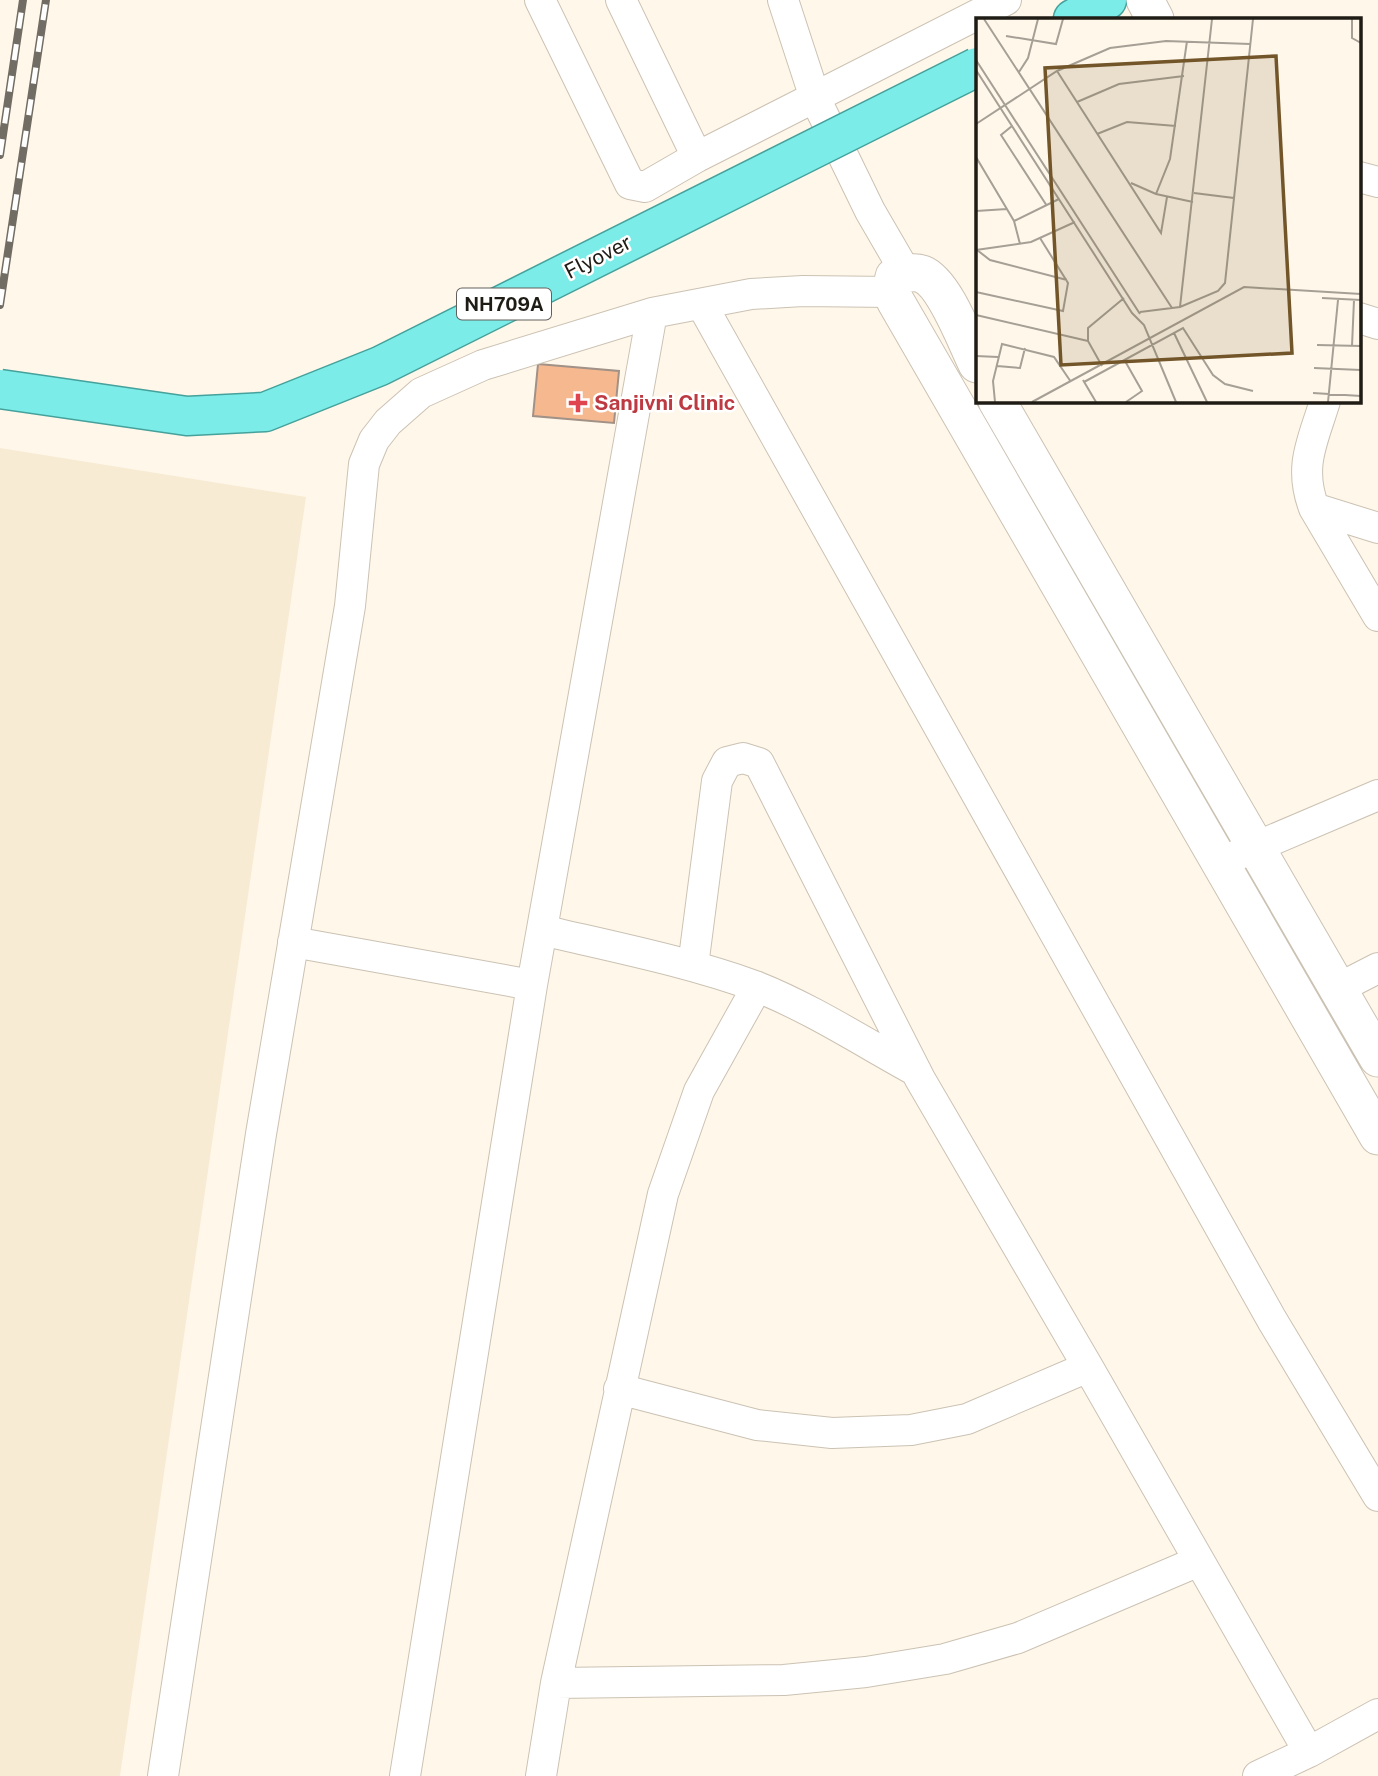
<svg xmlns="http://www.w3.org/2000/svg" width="1378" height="1776" font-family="'Public Sans',sans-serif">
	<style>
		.built { fill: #f8ebd4 }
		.building { fill: #f5b88f; stroke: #a19187; stroke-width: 2 }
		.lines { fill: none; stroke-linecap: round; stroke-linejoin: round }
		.minor-casing { stroke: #cbc2b3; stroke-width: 32 }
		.tertiary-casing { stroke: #cbc2b3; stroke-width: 39 }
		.trunk-casing { stroke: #45a19b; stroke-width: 41 }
		.minor { stroke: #fff; stroke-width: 30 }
		.tertiary { stroke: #fff; stroke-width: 37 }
		.trunk { stroke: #7bece8; stroke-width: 38 }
		.rail-casing { stroke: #726d64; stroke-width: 8 }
		.rail { stroke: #fff; stroke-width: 5; stroke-dasharray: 16; stroke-linecap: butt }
		.trunk-bridge-casing { stroke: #45a19b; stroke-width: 41; stroke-linecap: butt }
		.trunk-bridge { stroke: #7bece8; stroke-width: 38 }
		.health-dot { fill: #e0444e; stroke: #fff; stroke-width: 2.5 }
		.labels { text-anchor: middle; stroke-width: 5; stroke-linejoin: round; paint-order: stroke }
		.shield { fill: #fff; stroke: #62605c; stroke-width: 2 }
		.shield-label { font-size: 19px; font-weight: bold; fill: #1f1c16 }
		.street-label { font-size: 21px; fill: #1f1c16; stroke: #fff }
		.health-label { font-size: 21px; font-weight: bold; fill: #be3a42; stroke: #fff; text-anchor: start }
		.inset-road { fill: none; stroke: #a59f95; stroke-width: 2 }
		.view { fill: #725529; fill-opacity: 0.15; stroke: #725529; stroke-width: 3.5 }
		.inset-edge { fill: none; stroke: #1f1c16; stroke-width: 3.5 }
	</style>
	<rect width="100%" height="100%" fill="#fff7ea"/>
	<path class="built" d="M0 448 306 497 120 1776H0Z"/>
	<path class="building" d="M538 364 619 371 614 423 533 416Z"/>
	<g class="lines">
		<g class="minor-casing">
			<path id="minor" d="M540 0 630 184 645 187 697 157 1006 0
				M621 0 697 157
				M783 0 815 98 870 211 906 273
				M1359 177 1378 182
				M702 305 1272 1320 1378 1496
				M1359 318 1378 324
				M1325 401C1313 441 1298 466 1314 508L1378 616
				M1314 508 1378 528
				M1237 855 1378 795
				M542 930C613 947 686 961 755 986 811 1008 863 1042 916 1071
				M293 942 532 985
				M693 966 717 781 727 762 743 758 759 763 920 1079 1088 1367 1309 1752
				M1339 988 1378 968
				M619 1389 757 1425 832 1433 911 1430 967 1419 1088 1367
				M556 1683 784 1680 866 1672 945 1659 1018 1638 1199 1561
				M163 1776 261 1134 350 606 364 464 374 440 388 422 421 393 483 365 652 313 751 294 803 291 891 292
				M405 1776 532 985 652 313
				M541 1776 556 1683 663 1194 699 1091 757 987
				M1258 1776 1309 1752 1378 1714"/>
		</g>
		<g class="tertiary-casing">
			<path id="tertiary" d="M1145 0 1155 19
				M977 364C966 342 945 283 922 274 913 271 903 274 894 277L891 292 896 302 1378 1136
				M997 401 1378 1058"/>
		</g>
		<g class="trunk-casing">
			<path id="trunk" d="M1073 19 1107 0"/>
		</g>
		<use href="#minor" class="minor"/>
		<use href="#tertiary" class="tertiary"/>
		<use href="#trunk" class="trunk"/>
		<g class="rail-casing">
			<path id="rail" d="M0 155 23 0
				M0 305 46 0"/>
		</g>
		<use href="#rail" class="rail"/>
		<g class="trunk-bridge-casing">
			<path id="trunk-bridge" d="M0 389 187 416 265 412 380 366 977 67"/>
		</g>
		<use href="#trunk-bridge" class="trunk-bridge"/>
	</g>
	<path class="health-dot" d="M574.5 392.5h7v7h7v7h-7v7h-7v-7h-7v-7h7z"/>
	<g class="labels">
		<rect class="shield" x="457" y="288.5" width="94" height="31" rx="5"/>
		<g class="shield-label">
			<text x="504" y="311">NH709A</text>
		</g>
		<g class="street-label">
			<text transform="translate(598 257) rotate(-27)" y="7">Flyover</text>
		</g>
		<g class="health-label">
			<text x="594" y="410">Sanjivni Clinic</text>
		</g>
	</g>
	<g transform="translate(976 18)">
		<rect width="385" height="385" fill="#fff7ea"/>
		<path class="inset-road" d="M8 1 196 290M376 1V20L385 25M30 18 80 26 87 1M0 42 164 296M0 52 156 295 168 307 200 384M81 53 185 215 191 179M43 54 52 40 62 1M101 84 143 66 208 58M0 106 81 53 134 30 190 23 274 26M36 108 25 117 71 188M121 116 151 104 200 108M0 139 38 203 44 226M155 165 180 176 217 184M218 175 258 180M180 176 194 141 211 23M0 193 31 191M38 203 83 181M0 232 55 224 99 204M1 232 14 242 91 262M0 274 87 293 92 265 64 220M346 280 385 282M204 289 236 1M164 294 204 289 242 273 249 265 277 1M0 297 112 323M198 315 231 384M341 327 385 328M376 328 378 282M0 338 22 339M149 343 166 373 150 384M21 348 44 350 49 330M126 348 112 323V310L148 280M338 350 385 352M107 362 120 384M108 364 207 310 237 357 249 366 277 373M337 375 385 378M19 384 17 363 26 326 78 339 95 364M56 384 268 269 385 276M352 384 362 282"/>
		<path class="view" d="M300 38 316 335 85 347 69 50Z"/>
		<rect width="385" height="385" class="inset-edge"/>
	</g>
</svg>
